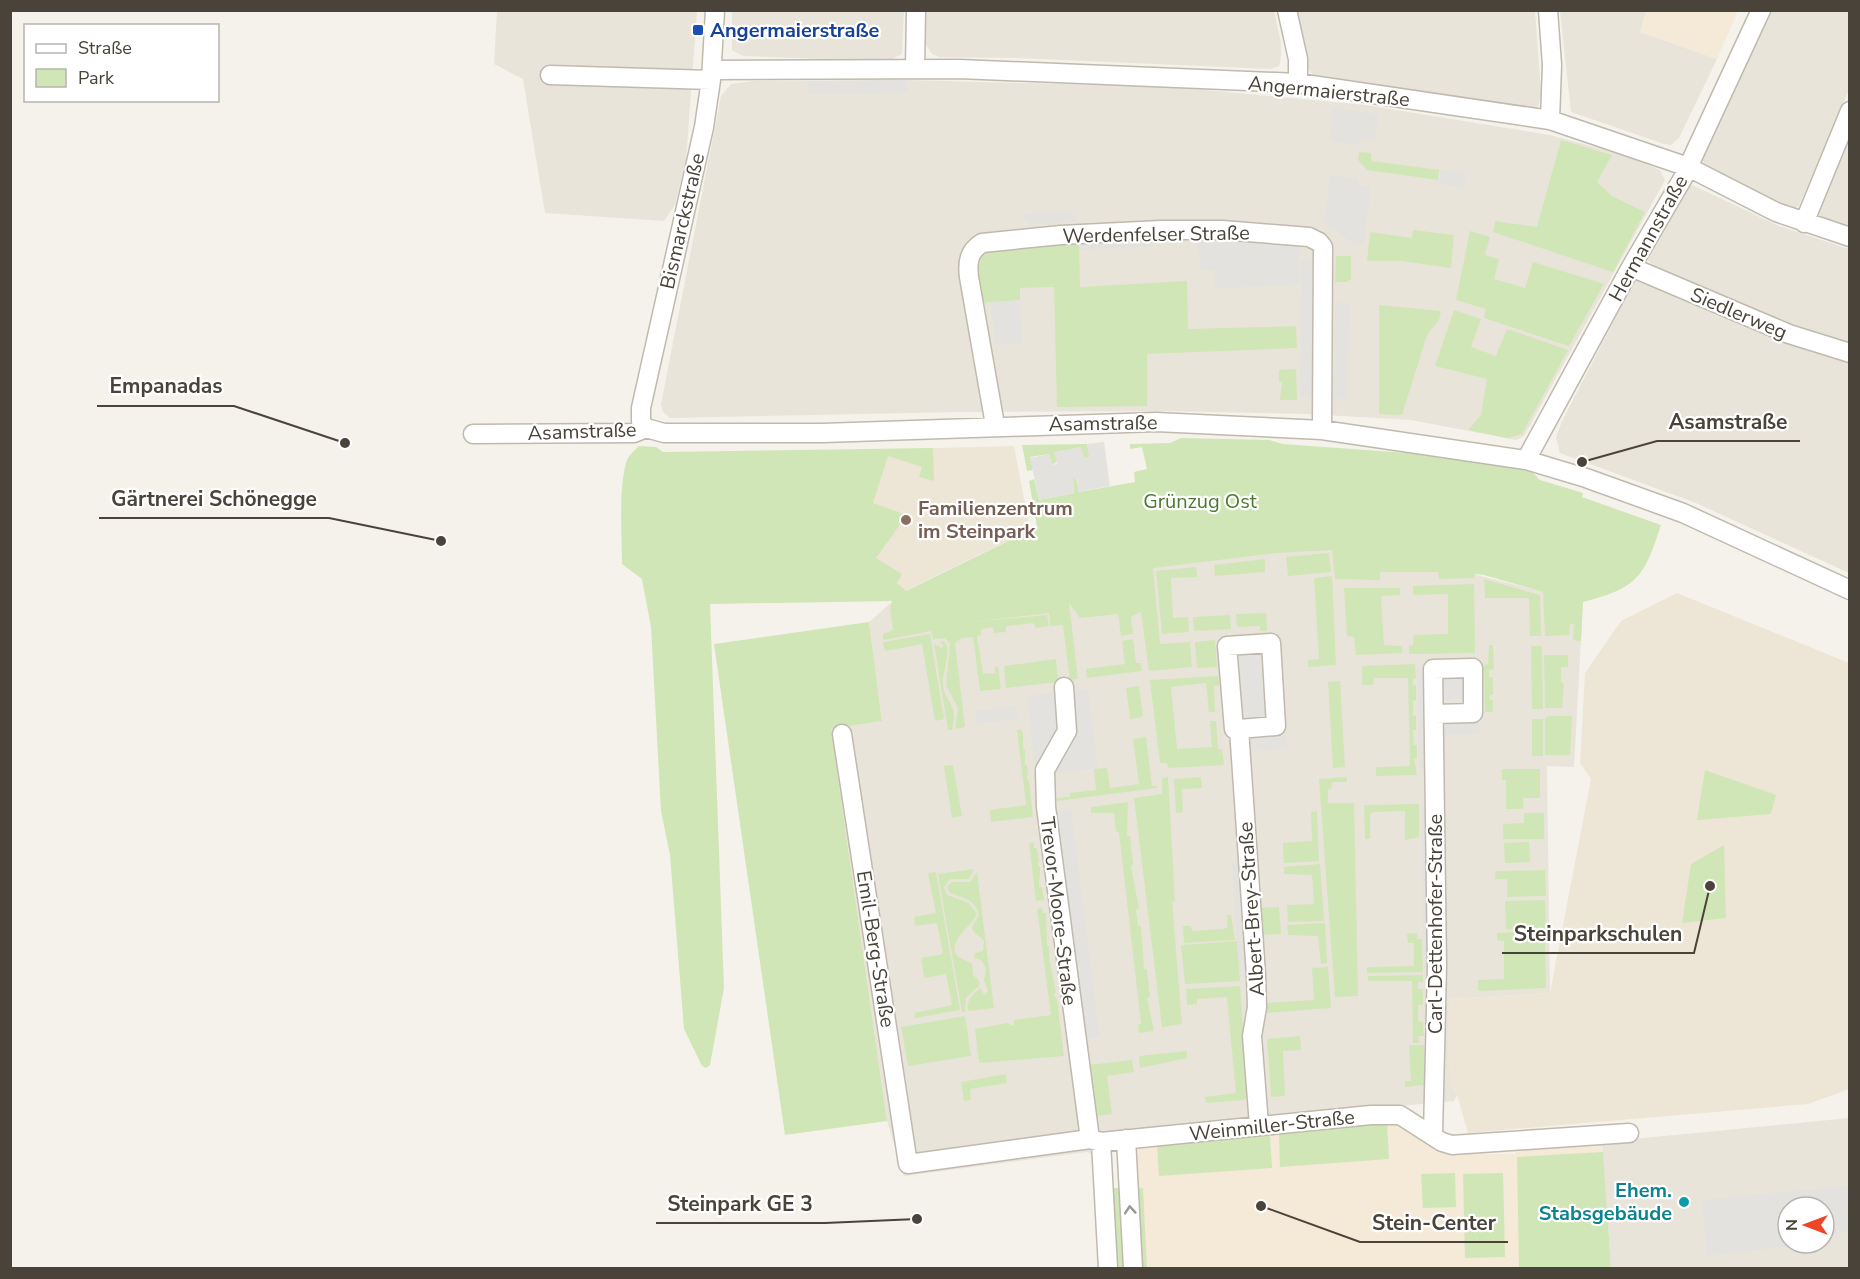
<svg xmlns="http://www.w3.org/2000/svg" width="1860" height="1279" font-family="'Nunito Sans',sans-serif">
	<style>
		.residential { fill: #e8e4d9; fill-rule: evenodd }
		.commercial { fill: #f5e9d8 }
		.education { fill: #ede6d6 }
		.green { fill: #d1e6b6 }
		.parking { fill: #e4e2df }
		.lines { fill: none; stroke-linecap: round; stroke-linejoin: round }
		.minor-casing { stroke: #c0b9ae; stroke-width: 21 }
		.minor { stroke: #fff; stroke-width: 18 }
		.oneway { stroke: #9b9892 }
		.transit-dot { fill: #1a4fb4; stroke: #fff; stroke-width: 2 }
		.education-dot { fill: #8d6e63; stroke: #fff; stroke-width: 2 }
		.culture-dot { fill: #0f9aa8; stroke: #fff; stroke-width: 2 }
		.labels { text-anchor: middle; stroke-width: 4.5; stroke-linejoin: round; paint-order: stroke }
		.transit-label { font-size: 20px; font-weight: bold; fill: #164399; stroke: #fff; text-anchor: start }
		.street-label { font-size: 20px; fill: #494339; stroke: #fff }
		.park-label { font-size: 20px; fill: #4a782e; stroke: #fff }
		.education-label { font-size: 20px; font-weight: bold; fill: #785e54; stroke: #fff; text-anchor: start }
		.culture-label { font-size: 20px; font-weight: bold; fill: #0d838f; stroke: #fff; text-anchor: end }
		.leader { fill: none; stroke: #494339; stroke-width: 2 }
		.callout-dot { fill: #494339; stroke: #fff; stroke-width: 2 }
		.callout-label { font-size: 21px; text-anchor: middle; font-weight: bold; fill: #494339; stroke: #fff; stroke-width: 4.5; stroke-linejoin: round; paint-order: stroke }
	</style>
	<rect width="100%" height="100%" fill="#f5f2eb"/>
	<path class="residential" d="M497 11H697L686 160 675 205 664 221 545 213 523 79 494 64Z
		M732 11H904L902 54 890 60 877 61 743 56 732 50Z
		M1274 11 1281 43V57L1279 66 1271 69 1016 58 939 57 932 54 925 43V11Z
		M1296 11H1535L1541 93 1538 108 1534 111 1312 74 1308 68Z
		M1560 11H1646L1640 32 1717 59 1679 138 1671 145 1664 144 1571 112Z
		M1772 11H1849V90L1799 206 1794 209 1700 163Z
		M907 80 1173 87 1365 105 1550 135 1631 157 1660 170 1665 180 1524 436 1516 440 1411 420 1307 414 1166 411 961 412 670 418 663 412 661 404 721 96 731 84 753 81Z
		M1849 113V227L1814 217Z
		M1690 184 1779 226 1849 249V345L1753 312 1658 269 1647 260Z
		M1635 280 1758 331 1849 362V573L1696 503 1560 453 1556 437 1562 421Z
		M1122 485 1583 602 1574 767 1547 766 1550 993 1449 999 1450 1084 1457 1095 1454 1101 1104 1133 1093 1155 1087 1152 904 1176 887 1121 831 729 882 721 869 622 893 601Z
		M1849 1118V1268H1611L1602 1142ZM1788 1207H1824V1243H1788Z"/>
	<path class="commercial" d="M1646 11V10L1738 11 1717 59 1640 32Z
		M1387 1122 1401 1126 1443 1152 1452 1154H1515L1516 1149 1602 1142 1611 1268H1139L1133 1153 1136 1149Z"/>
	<path class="education" d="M1014 446 1030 530 909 589 893 601 784 452Z
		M1677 593 1849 663V1089L1808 1104 1468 1133 1457 1095 1450 1084 1449 999 1550 993 1591 779 1580 763 1585 673 1621 621Z"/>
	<path class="green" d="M1561 140 1612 155 1597 182 1612 196 1645 212 1613 272 1493 232 1495 221 1537 227Z
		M1359 152 1371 153 1372 161 1439 170 1438 180 1367 170 1358 160Z
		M1413 230 1454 235 1451 268 1402 261H1367L1370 232 1412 238Z
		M1470 231 1490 237 1485 255 1499 259 1494 279 1525 288 1533 262 1604 284 1569 346 1484 318 1486 309 1456 300Z
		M1079 239 1080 287 1187 281 1188 329 1296 326 1297 348 1147 354V406L1057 407 1054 287 1020 288V300L983 303C980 284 972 263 989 250Z
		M1336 256H1351V279L1347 282H1335Z
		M1379 305 1441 311 1439 320 1427 335 1402 415 1379 414Z
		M1454 310 1481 319 1471 347 1496 356 1507 329 1568 350 1522 434 1507 438 1468 430 1481 415 1487 379 1435 366Z
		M1296 369 1297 400H1280L1282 382H1279V370Z
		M1181 438 1269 440 1283 444 1421 454 1444 459 1456 455 1532 472 1540 480 1583 493 1582 497 1661 525C1644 577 1638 588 1583 602L1581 641 1573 640 1574 624H1570L1569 635 1545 636 1543 592 1484 575 1475 574 1474 578 1439 579 1438 572H1380V580L1335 579 1332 550 1277 553 1153 568 1160 644 1190 642 1192 667 1149 671 1141 612 1131 617 1133 634 1121 636 1118 614 1080 618 1069 603 1078 679 1070 680 1063 625 1050 626 1049 613 973 622 1047 615 1049 626 1035 628 1034 623 1006 626V632L994 633 993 627 981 629V635L977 636 983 674 995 673V667H998L1001 689 980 691 973 637 962 638 955 643 965 727 955 729 958 708 946 685 950 644 945 638 933 639 931 631 883 640V634L893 630 890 609 892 601 710 604 724 988 710 1065 706 1068 702 1066 684 1029 670 855 661 811 651 627 642 579 622 564C622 536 618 486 627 460 629 455 635 450 639 446L656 447 663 452 933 448 934 481 919 477 922 467 888 456 873 503 907 515 876 558 902 574 897 583 906 591 1037 527 1029 481 1034 479 1039 500 1074 493 1073 479 1076 478 1079 492 1135 482 1134 472 1147 469 1142 447 1130 449V444L1170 443Z
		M1087 444 1090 457 1084 458 1080 447 1052 465 1049 454 1030 457 1033 470 1027 471 1022 445Z
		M1329 553 1331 572 1288 576 1286 557Z
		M1265 559V572L1215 576 1214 565Z
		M1196 567 1197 577 1171 578 1173 618 1188 617 1189 632 1162 634 1156 571Z
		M1332 576 1336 665 1308 667V660L1319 659 1314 578Z
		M1484 579 1540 595 1541 636H1530L1529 598H1485Z
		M1474 584 1475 653 1409 654V646L1413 645 1414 635 1448 634V594L1413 595V586Z
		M1344 588H1400V595L1381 596 1384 645 1402 646V653L1356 655 1354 637 1347 636Z
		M1266 613 1267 631H1260V626L1237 627 1236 614Z
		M1230 615 1231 629 1194 631 1193 617Z
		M869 622 882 721 831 729 887 1121 785 1135 714 644Z
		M930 634 944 719 935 721 922 644 885 651 883 642Z
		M1133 639 1136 663H1141L1142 671 1087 678 1086 669 1125 664 1122 641Z
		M1215 640 1217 667 1197 668 1195 642Z
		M943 641C953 647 943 670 943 681 943 705 959 698 952 730H948L934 644 942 648 943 645 940 643Z
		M1489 645H1493L1494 669 1489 670V677H1493V695H1490V700H1493V712H1485L1484 665 1488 664Z
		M1531 646H1542L1543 709H1532Z
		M1544 655H1568V667H1561V682L1564 683 1562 708H1545Z
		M1056 659 1058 682 1006 688 1004 666Z
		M1415 664 1416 678 1413 679V685L1416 686V700L1413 701V715L1416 716V730H1413L1414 745H1417V759H1414L1417 775 1376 776V767L1410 766 1408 678H1374L1373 685H1362V666Z
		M1218 676 1219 685 1214 686 1215 712H1209L1206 683 1171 687 1177 749 1212 747 1210 721H1216L1218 749H1222L1224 765 1168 768 1167 763H1160L1150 680Z
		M1340 681 1345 767 1333 768 1328 682Z
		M1139 686 1143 717 1130 719 1126 688Z
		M1550 716H1572L1570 755H1545V718Z
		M1532 719H1543V756H1532Z
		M1020 729 1023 733V749L1025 750V765H1027L1028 775 1026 776 1029 781 1033 817 991 822 990 810 1026 805 1017 730Z
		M1146 737 1152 786H1157V788L1057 801V798L1070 797V793L1096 790 1094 769 1107 768 1110 788 1139 784 1133 739Z
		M953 765 962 816 952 818 944 766Z
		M1502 769H1540V798H1523V809H1506V780H1502Z
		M1705 770 1776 795 1771 814 1697 820Z
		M1168 777 1175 901 1172 902 1182 1024 1162 1027 1134 798 1162 794V778Z
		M1201 777 1202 788 1182 789 1183 812 1176 813 1174 779Z
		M1347 777V782H1332L1331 789H1328V803H1354L1358 996 1335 997 1319 779Z
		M1128 802 1127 836H1130L1133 865 1131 866 1139 909H1136L1138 926H1141L1144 969H1147L1150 997 1147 998 1154 1031 1139 1033 1138 1024H1141L1119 832 1116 831 1114 813H1091V807Z
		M1419 804V837L1405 840V811L1373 812 1370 814V839H1365L1364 805Z
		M1317 811 1319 861 1284 863 1283 843 1312 841 1311 812Z
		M1524 813H1544V839H1503V824L1524 823Z
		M1034 842V848H1037L1039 862 1037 863 1040 868 1039 887H1042L1044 900 1036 901 1029 843Z
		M1529 842 1530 862 1505 863 1504 843Z
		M1724 845 1726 918 1682 923 1691 864Z
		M1320 864 1324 921 1288 922 1287 905 1314 904 1312 875 1284 874V867Z
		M974 869 969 879H950L944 887 947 895 969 903 977 914C970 929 933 951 972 963L973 975 980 982 979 986 966 998 965 1012H962L938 874Z
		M1545 870 1546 896 1507 897V879H1495V871Z
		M936 872 960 1010 915 1018 914 1013 952 1005 946 974 924 978 921 958 943 954 937 923 915 926 914 917 936 913 928 873Z
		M977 872 994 1008 968 1011C966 1000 972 995 980 988L984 995 988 991 984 980 986 968 981 960 974 958 975 953 983 951 984 941 973 931 972 927 979 915C975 898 962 899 949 892L947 886 952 882H970Z
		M1545 900 1546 928 1506 929 1505 901Z
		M1279 907 1281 934 1262 935 1260 908Z
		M1042 908 1043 913H1046L1047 946H1049V957L1056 993 1053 994 1057 999 1064 1056 979 1063 975 1029 1007 1023 1014 1026V1020L1051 1015 1037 909Z
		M1227 915H1231L1235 940 1184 943 1183 926H1191L1192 931 1223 929 1227 928Z
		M1325 923 1327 963 1321 964 1318 936 1288 935 1287 925Z
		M1545 931 1546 988 1478 991V980L1504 979V941L1497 940V933Z
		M1417 933V939H1422L1423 972 1367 973V967L1414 966V943H1408L1407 934Z
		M1237 941 1240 981 1185 984 1181 945Z
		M1328 967 1331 1008 1267 1013V1003L1314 1000 1312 968Z
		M1423 975V982H1418V989H1423V1005H1418V1021L1423 1022 1424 1036H1418L1419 1043H1413L1412 981H1368V976Z
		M1240 986 1248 1096 1244 1100 1206 1103 1205 1097 1236 1093 1227 997 1197 999V1004L1187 1005 1186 989Z
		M965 1016 971 1056 908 1066 901 1027Z
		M1300 1036 1301 1050 1283 1051 1285 1096 1271 1097 1267 1039Z
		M1409 1045H1424L1425 1085 1405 1087V1081H1411Z
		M1187 1051V1058L1140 1068 1139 1056Z
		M1132 1060 1134 1072 1107 1076 1112 1114 1095 1116 1088 1065Z
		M1006 1074 1007 1083 970 1089 971 1100 964 1101 961 1082Z
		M1387 1122 1389 1159 1280 1167 1279 1134 1282 1130Z
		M1267 1131 1270 1137 1272 1168 1159 1176 1157 1144Z
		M1603 1152 1611 1268H1519L1517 1157Z
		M1455 1173 1456 1207 1423 1208 1421 1174Z
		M1503 1173 1505 1257 1465 1258 1463 1174Z
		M1110 1188H1122L1127 1268H1115Z
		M1143 1188 1147 1268H1139L1134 1189Z"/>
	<path class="parking" d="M907 80V93L808 94V81Z
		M1332 108 1379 114 1375 140 1361 138 1359 145 1331 141Z
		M1441 170 1467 174 1465 188 1440 184Z
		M1330 175 1359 179 1358 185 1371 187 1364 244 1351 242 1335 229 1327 227V223L1324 222Z
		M1070 210 1077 221 1029 225 1022 214Z
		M1185 234V241L1151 243V246L1079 250V239Z
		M1198 234 1300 243 1299 285 1215 288V270H1200Z
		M1301 260H1317L1316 397H1300Z
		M1020 300 1022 343 996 344 990 302Z
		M1335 303H1349L1348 399H1334Z
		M1104 442 1110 486 1078 492 1077 479H1073L1074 493 1039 500 1030 458 1049 454 1052 465 1057 464 1054 452 1081 447 1084 458 1089 457 1087 444Z
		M1260 652 1265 719 1238 721 1233 654Z
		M1417 667H1424L1427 768 1419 769Z
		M1467 676 1468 699 1435 700V677Z
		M1088 689 1098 768 1036 776 1027 696Z
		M1016 706 1018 719 977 724 975 711Z
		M1478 720 1479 734 1441 735V721Z
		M1286 736 1287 749 1246 752 1245 738Z
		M1427 806 1430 970H1424L1421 807Z
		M1071 809 1100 1037 1085 1038 1057 811Z
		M1231 862H1239L1248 976 1240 977Z
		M1849 1186V1230L1824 1240V1207H1788V1243H1816L1707 1256 1702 1200Z"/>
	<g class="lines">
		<g class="minor-casing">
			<path id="minor" d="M1287 10 1298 59V83
				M1548 10 1552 65 1550 120
				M915 69 916 10
				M712 70 959 69 1298 83 1550 120 1688 167 1776 212 1850 237
				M550 75 711 80
				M1804 223 1850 111
				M1631 267 1789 334 1850 353
				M995 425 969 277C967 262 969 251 982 243L1061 235 1161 230H1222L1309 237 1319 242 1323 247 1322 430
				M646 428 641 422V408L704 127 711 80 715 10
				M473 434 634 433 646 428 664 433H823L1156 422 1322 430 1526 460 1586 478 1683 513 1850 590
				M1526 460 1631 267 1683 178 1761 10
				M1064 687 1067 731 1045 770 1046 807 1090 1139
				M1239 729H1234L1227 646 1271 643 1276 726 1239 729 1256 975 1257 1007 1252 1036 1259 1125
				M842 734 908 1164 1090 1139 1101 1142 1371 1115H1400L1442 1142 1452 1145 1629 1133
				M1433 1135 1437 966 1433 669 1473 668V713L1434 714
				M1126 1139 1133 1268
				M1101 1142 1108 1268"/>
		</g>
		<use href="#minor" class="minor"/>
	</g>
	<defs><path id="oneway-chevron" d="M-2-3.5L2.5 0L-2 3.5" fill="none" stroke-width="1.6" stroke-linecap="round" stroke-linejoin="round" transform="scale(1.5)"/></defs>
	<use class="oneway" href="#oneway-chevron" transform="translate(1130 1210) rotate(-94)"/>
	<rect class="transit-dot" x="692" y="24" width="12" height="12" rx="3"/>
	<circle class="education-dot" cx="906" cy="520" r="6"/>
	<circle class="culture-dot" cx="1684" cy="1202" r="6"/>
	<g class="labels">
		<g class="transit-label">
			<text x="710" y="37">Angermaierstraße</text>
		</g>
		<g class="street-label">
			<text transform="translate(1329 91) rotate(6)" y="7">Angermaierstraße</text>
			<text transform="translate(682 221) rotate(-77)" y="7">Bismarckstraße</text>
			<text transform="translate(1156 234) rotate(-1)" y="7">Werdenfelser Straße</text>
			<text transform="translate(1648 238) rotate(-61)" y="7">Hermannstraße</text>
			<text transform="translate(1739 313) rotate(23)" y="7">Siedlerweg</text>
			<text transform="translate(1103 423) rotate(-1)" y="7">Asamstraße</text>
			<text transform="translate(582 431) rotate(-2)" y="7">Asamstraße</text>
			<text transform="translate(1251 909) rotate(-94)" y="7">Albert-Brey-Straße</text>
			<text transform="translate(1059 911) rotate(83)" y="7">Trevor-Moore-Straße</text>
			<text transform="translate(1435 924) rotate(-90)" y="7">Carl-Dettenhofer-Straße</text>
			<text transform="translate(876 949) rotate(81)" y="7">Emil-Berg-Straße</text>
			<text transform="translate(1272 1125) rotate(-6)" y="7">Weinmiller-Straße</text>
		</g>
		<g class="park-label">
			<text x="1200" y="508">Grünzug Ost</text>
		</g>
		<g class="education-label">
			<text x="918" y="515">Familienzentrum<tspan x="918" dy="23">im Steinpark</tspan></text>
		</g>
		<g class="culture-label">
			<text x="1672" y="1197">Ehem.<tspan x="1672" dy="23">Stabsgebäude</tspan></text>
		</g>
	</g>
	<path class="leader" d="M345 443L234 406H97M1582 462L1657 441H1800M441 541L329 518H99M1710 886L1694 953H1502M917 1219L825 1223H656M1261 1206L1360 1242H1508"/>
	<g class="callout-dot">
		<circle cx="345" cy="443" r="6"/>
		<circle cx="1582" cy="462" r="6"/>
		<circle cx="441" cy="541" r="6"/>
		<circle cx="1710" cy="886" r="6"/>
		<circle cx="917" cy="1219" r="6"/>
		<circle cx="1261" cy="1206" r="6"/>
	</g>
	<g class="callout-label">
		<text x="166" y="393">Empanadas</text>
		<text x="1728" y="429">Asamstraße</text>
		<text x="214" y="506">Gärtnerei Schönegge</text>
		<text x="1598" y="941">Steinparkschulen</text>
		<text x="740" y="1211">Steinpark GE 3</text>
		<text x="1434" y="1230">Stein-Center</text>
	</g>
	<rect width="1860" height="1279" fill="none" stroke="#494339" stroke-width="24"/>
	<rect x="24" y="24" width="195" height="78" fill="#ffffff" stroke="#b6b4b0" stroke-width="1.5"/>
	<rect x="36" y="44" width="30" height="9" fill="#ffffff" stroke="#b6b4b0" stroke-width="1.5"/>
	<text x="78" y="54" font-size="18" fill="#494339">Straße</text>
	<rect x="36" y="69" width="30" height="18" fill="#d1e6b6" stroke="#b6b4b0" stroke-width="1.5"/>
	<text x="78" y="84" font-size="18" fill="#494339">Park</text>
	<g transform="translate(1806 1225) rotate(270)"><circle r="28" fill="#ffffff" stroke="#b6b4b0" stroke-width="1.5"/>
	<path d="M0-4.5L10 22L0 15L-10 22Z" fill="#ef4628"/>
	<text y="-9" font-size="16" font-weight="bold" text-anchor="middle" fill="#494339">N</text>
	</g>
</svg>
